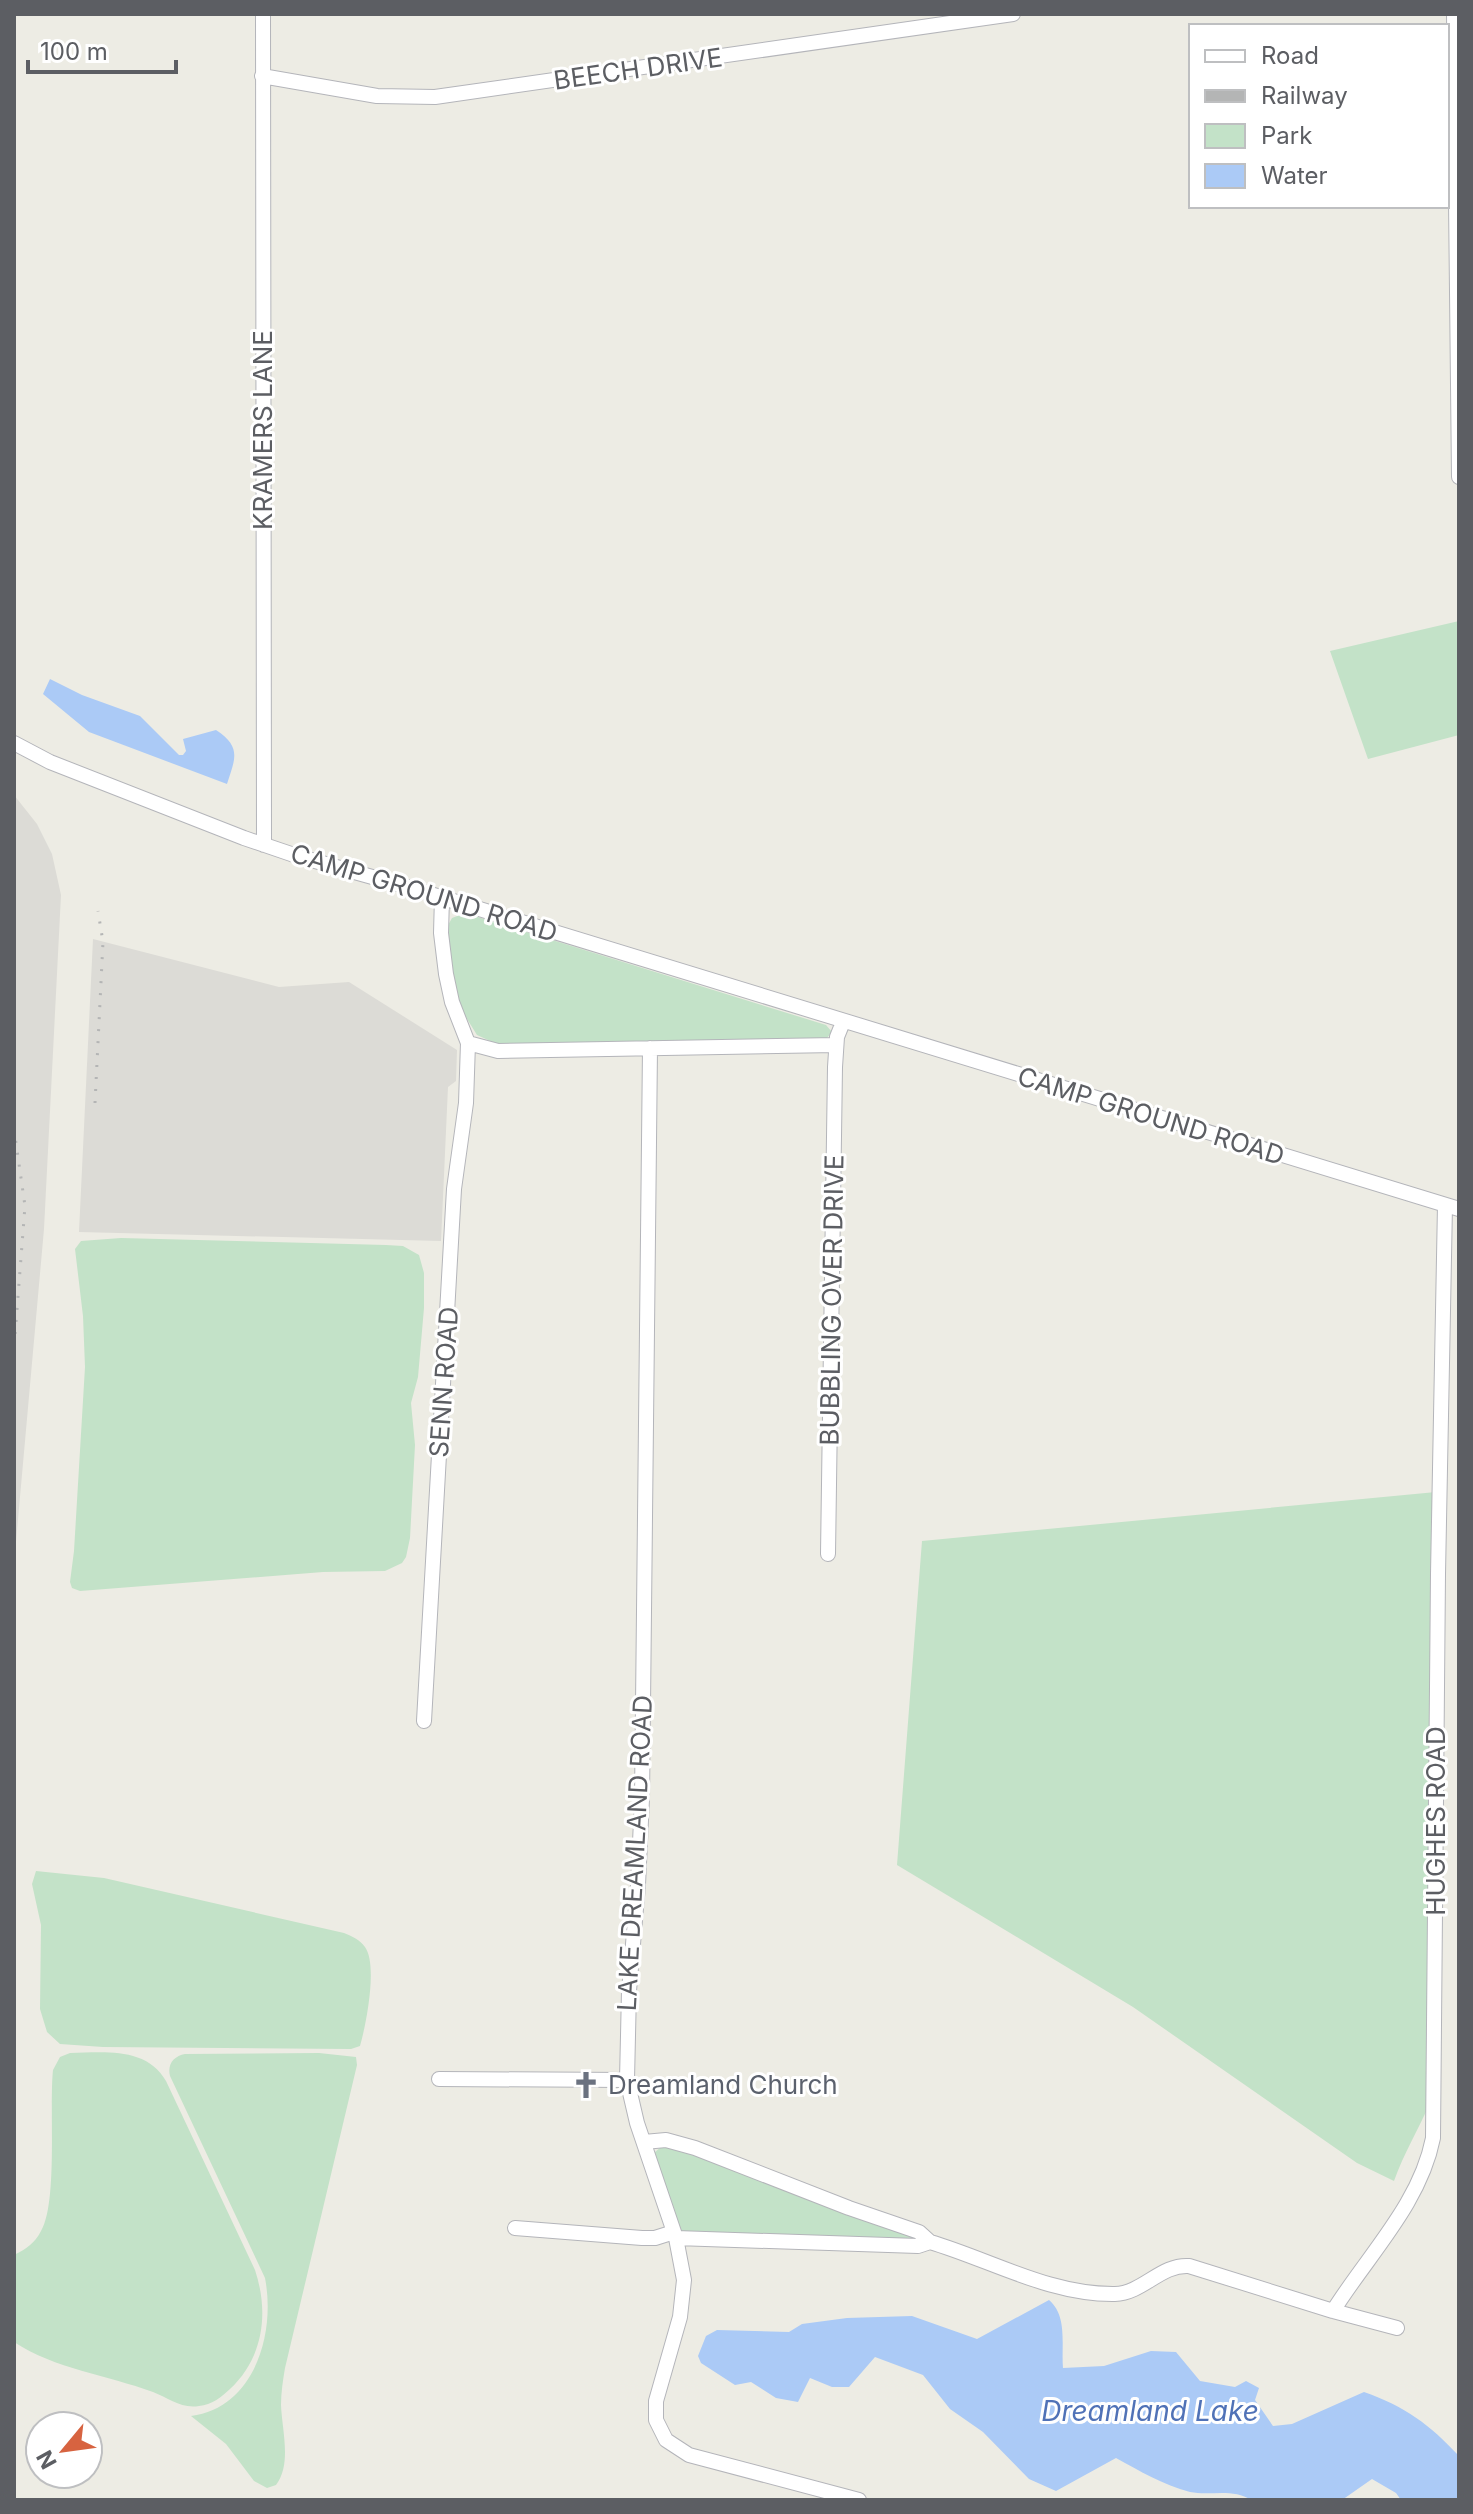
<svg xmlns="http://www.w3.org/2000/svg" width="1473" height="2514" font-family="Inter,sans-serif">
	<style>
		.industrial { fill: #dcdbd6 }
		.green { fill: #c3e2c8 }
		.water { fill: #abcaf6 }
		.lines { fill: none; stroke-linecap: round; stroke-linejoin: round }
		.minor-casing { stroke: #b4b5ba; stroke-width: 16 }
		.minor { stroke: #fff; stroke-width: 14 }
		.rail { stroke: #b4b5b5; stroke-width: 3; stroke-dasharray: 2 10; stroke-linecap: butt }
		.labels { text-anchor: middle; stroke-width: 6; stroke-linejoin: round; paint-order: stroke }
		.street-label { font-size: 26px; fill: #5c5e63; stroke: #fff }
		.worship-label { font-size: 26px; fill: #5b616d; stroke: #fff; text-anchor: start }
		.water-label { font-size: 28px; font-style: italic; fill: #5072b7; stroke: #fff }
	</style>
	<rect width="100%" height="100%" fill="#edece4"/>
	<path class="industrial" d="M14 795 37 824 52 854 61 895 44 1229 14 1564Z
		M93 939 279 987 349 982 457 1050 456 1081 448 1087 441 1241 79 1232Z"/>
	<path class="green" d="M1459 621V735L1368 759 1330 651Z
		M465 913 826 1025 832 1032 827 1038 499 1045 477 1035 459 1006 454 984 447 927 452 918Z
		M121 1238 386 1245 403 1246 419 1255 424 1273V1308L418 1377 411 1403 415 1445 410 1538 406 1557 402 1563 385 1571 323 1572 80 1591 72 1588 70 1582 74 1551 85 1367 83 1316 75 1249 81 1241Z
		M1436 1492 1430 2103C1418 2130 1404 2153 1394 2181L1357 2163 1133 2007 897 1865 922 1541Z
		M36 1871 104 1878 344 1933C352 1936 360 1940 365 1947 378 1965 366 2025 360 2046L351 2049 103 2047 60 2044 47 2032 40 2009 41 1925 32 1884Z
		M70 2053C105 2052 147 2047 166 2081L255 2270C269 2312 264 2357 230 2389 221 2397 212 2405 199 2406 181 2409 169 2398 153 2392 107 2375 55 2369 14 2342V2255C26 2249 35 2243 41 2231 58 2202 49 2108 53 2070L60 2057Z
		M319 2053 356 2057 357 2065 285 2368C283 2380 281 2392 281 2405 282 2430 292 2464 276 2485L267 2488 254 2481 226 2444 191 2416C254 2408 276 2334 265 2278L170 2076C167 2064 174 2056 185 2054Z
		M662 2146H672L914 2234 918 2241 685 2234 679 2229 654 2153Z"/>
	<path class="water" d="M50 679 82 695 140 716 179 755H183L186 751 183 739 216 730C242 747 235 759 227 784L89 732 43 694Z
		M1049 2300C1068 2316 1061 2346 1063 2368L1104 2366 1151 2351 1176 2352 1200 2381 1235 2387 1246 2381 1259 2388 1255 2400 1273 2426 1292 2424 1364 2392C1406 2407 1429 2424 1459 2456V2500H1401L1396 2493 1372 2479 1342 2500H1251C1234 2488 1210 2496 1190 2492 1163 2485 1140 2471 1116 2458L1056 2491 1029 2479 983 2432 950 2409 923 2375 875 2357 849 2387H832L810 2378 798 2402 776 2398 751 2382 735 2385 701 2363 698 2356 706 2336 717 2330 789 2332 802 2324 847 2318 912 2316 977 2339Z"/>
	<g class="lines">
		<g class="minor-casing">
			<path id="minor" d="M263 14 264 845
				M1454 14 1459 477
				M262 76 377 96 435 97 1013 14
				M14 743 50 762 244 838 297 856 401 885 1459 1209
				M468 1043 498 1051 836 1045
				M650 1048 642 1799 638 1885 629 1991 627 2080 637 2123 676 2238 684 2280 680 2317 656 2401V2420L666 2440 689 2455 859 2500
				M828 1554 835 1067 837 1037 843 1022
				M424 1721 454 1189 466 1103 468 1043 452 1002 446 974 441 933 442 897
				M439 2079 627 2080
				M644 2142 666 2140 695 2148 849 2208 919 2232 930 2242
				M515 2228 642 2238H655L674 2232
				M676 2238 918 2246 930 2242C991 2260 1050 2295 1115 2294 1143 2293 1161 2264 1189 2266L1333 2311 1397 2328
				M1333 2311C1368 2255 1420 2204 1433 2138L1438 1574 1445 1205"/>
		</g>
		<use href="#minor" class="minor"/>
		<path class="rail" d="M95 1103 103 942 98 911
			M14 1129 25 1206 14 1348"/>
	</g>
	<defs>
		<g id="church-bare" transform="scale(2.16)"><path d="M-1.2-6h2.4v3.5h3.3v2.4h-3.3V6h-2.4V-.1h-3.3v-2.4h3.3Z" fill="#6b7280" stroke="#fff" stroke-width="2.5" paint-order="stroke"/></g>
	</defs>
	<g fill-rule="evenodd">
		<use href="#church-bare" x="586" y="2085"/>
	</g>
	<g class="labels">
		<g class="street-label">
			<text transform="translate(638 69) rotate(-8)" y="9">BEECH DRIVE</text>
			<text transform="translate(263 430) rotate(-90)" y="9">KRAMERS LANE</text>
			<text transform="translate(424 893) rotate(17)" y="9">CAMP GROUND ROAD</text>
			<text transform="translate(1151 1116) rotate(17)" y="9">CAMP GROUND ROAD</text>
			<text transform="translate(832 1300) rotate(-89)" y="9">BUBBLING OVER DRIVE</text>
			<text transform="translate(444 1382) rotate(-86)" y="9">SENN ROAD</text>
			<text transform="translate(1436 1821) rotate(-90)" y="9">HUGHES ROAD</text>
			<text transform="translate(635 1853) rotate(-87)" y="9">LAKE DREAMLAND ROAD</text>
		</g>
		<g class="worship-label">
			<text x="608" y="2094">Dreamland Church</text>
		</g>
		<g class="water-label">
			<text x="1150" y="2421">Dreamland Lake</text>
		</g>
	</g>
	<rect width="1473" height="2514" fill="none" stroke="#5c5e63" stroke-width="32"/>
	<rect x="1189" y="24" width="260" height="184" fill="#ffffff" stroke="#bebfc1" stroke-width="2"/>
	<rect x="1205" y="50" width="40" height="12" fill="#ffffff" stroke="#bebfc1" stroke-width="2"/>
	<text x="1261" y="64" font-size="24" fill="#5c5e63">Road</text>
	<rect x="1205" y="90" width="40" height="12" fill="#b4b5b5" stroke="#bebfc1" stroke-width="2"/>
	<text x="1261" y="104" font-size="24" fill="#5c5e63">Railway</text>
	<rect x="1205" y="124" width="40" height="24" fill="#c3e2c8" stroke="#bebfc1" stroke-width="2"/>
	<text x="1261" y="144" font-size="24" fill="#5c5e63">Park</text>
	<rect x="1205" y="164" width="40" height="24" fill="#abcaf6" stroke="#bebfc1" stroke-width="2"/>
	<text x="1261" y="184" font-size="24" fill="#5c5e63">Water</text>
	<g transform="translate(64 2450) rotate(241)"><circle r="38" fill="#ffffff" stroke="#bebfc1" stroke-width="2"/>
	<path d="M0-6L14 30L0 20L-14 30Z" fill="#d76340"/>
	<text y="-12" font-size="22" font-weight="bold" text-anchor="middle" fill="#5c5e63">N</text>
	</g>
	<path d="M28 60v12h148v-12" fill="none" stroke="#5c5e63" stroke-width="4"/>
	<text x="40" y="60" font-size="24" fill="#5c5e63" stroke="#ffffff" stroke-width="6" paint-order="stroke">100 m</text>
</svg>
